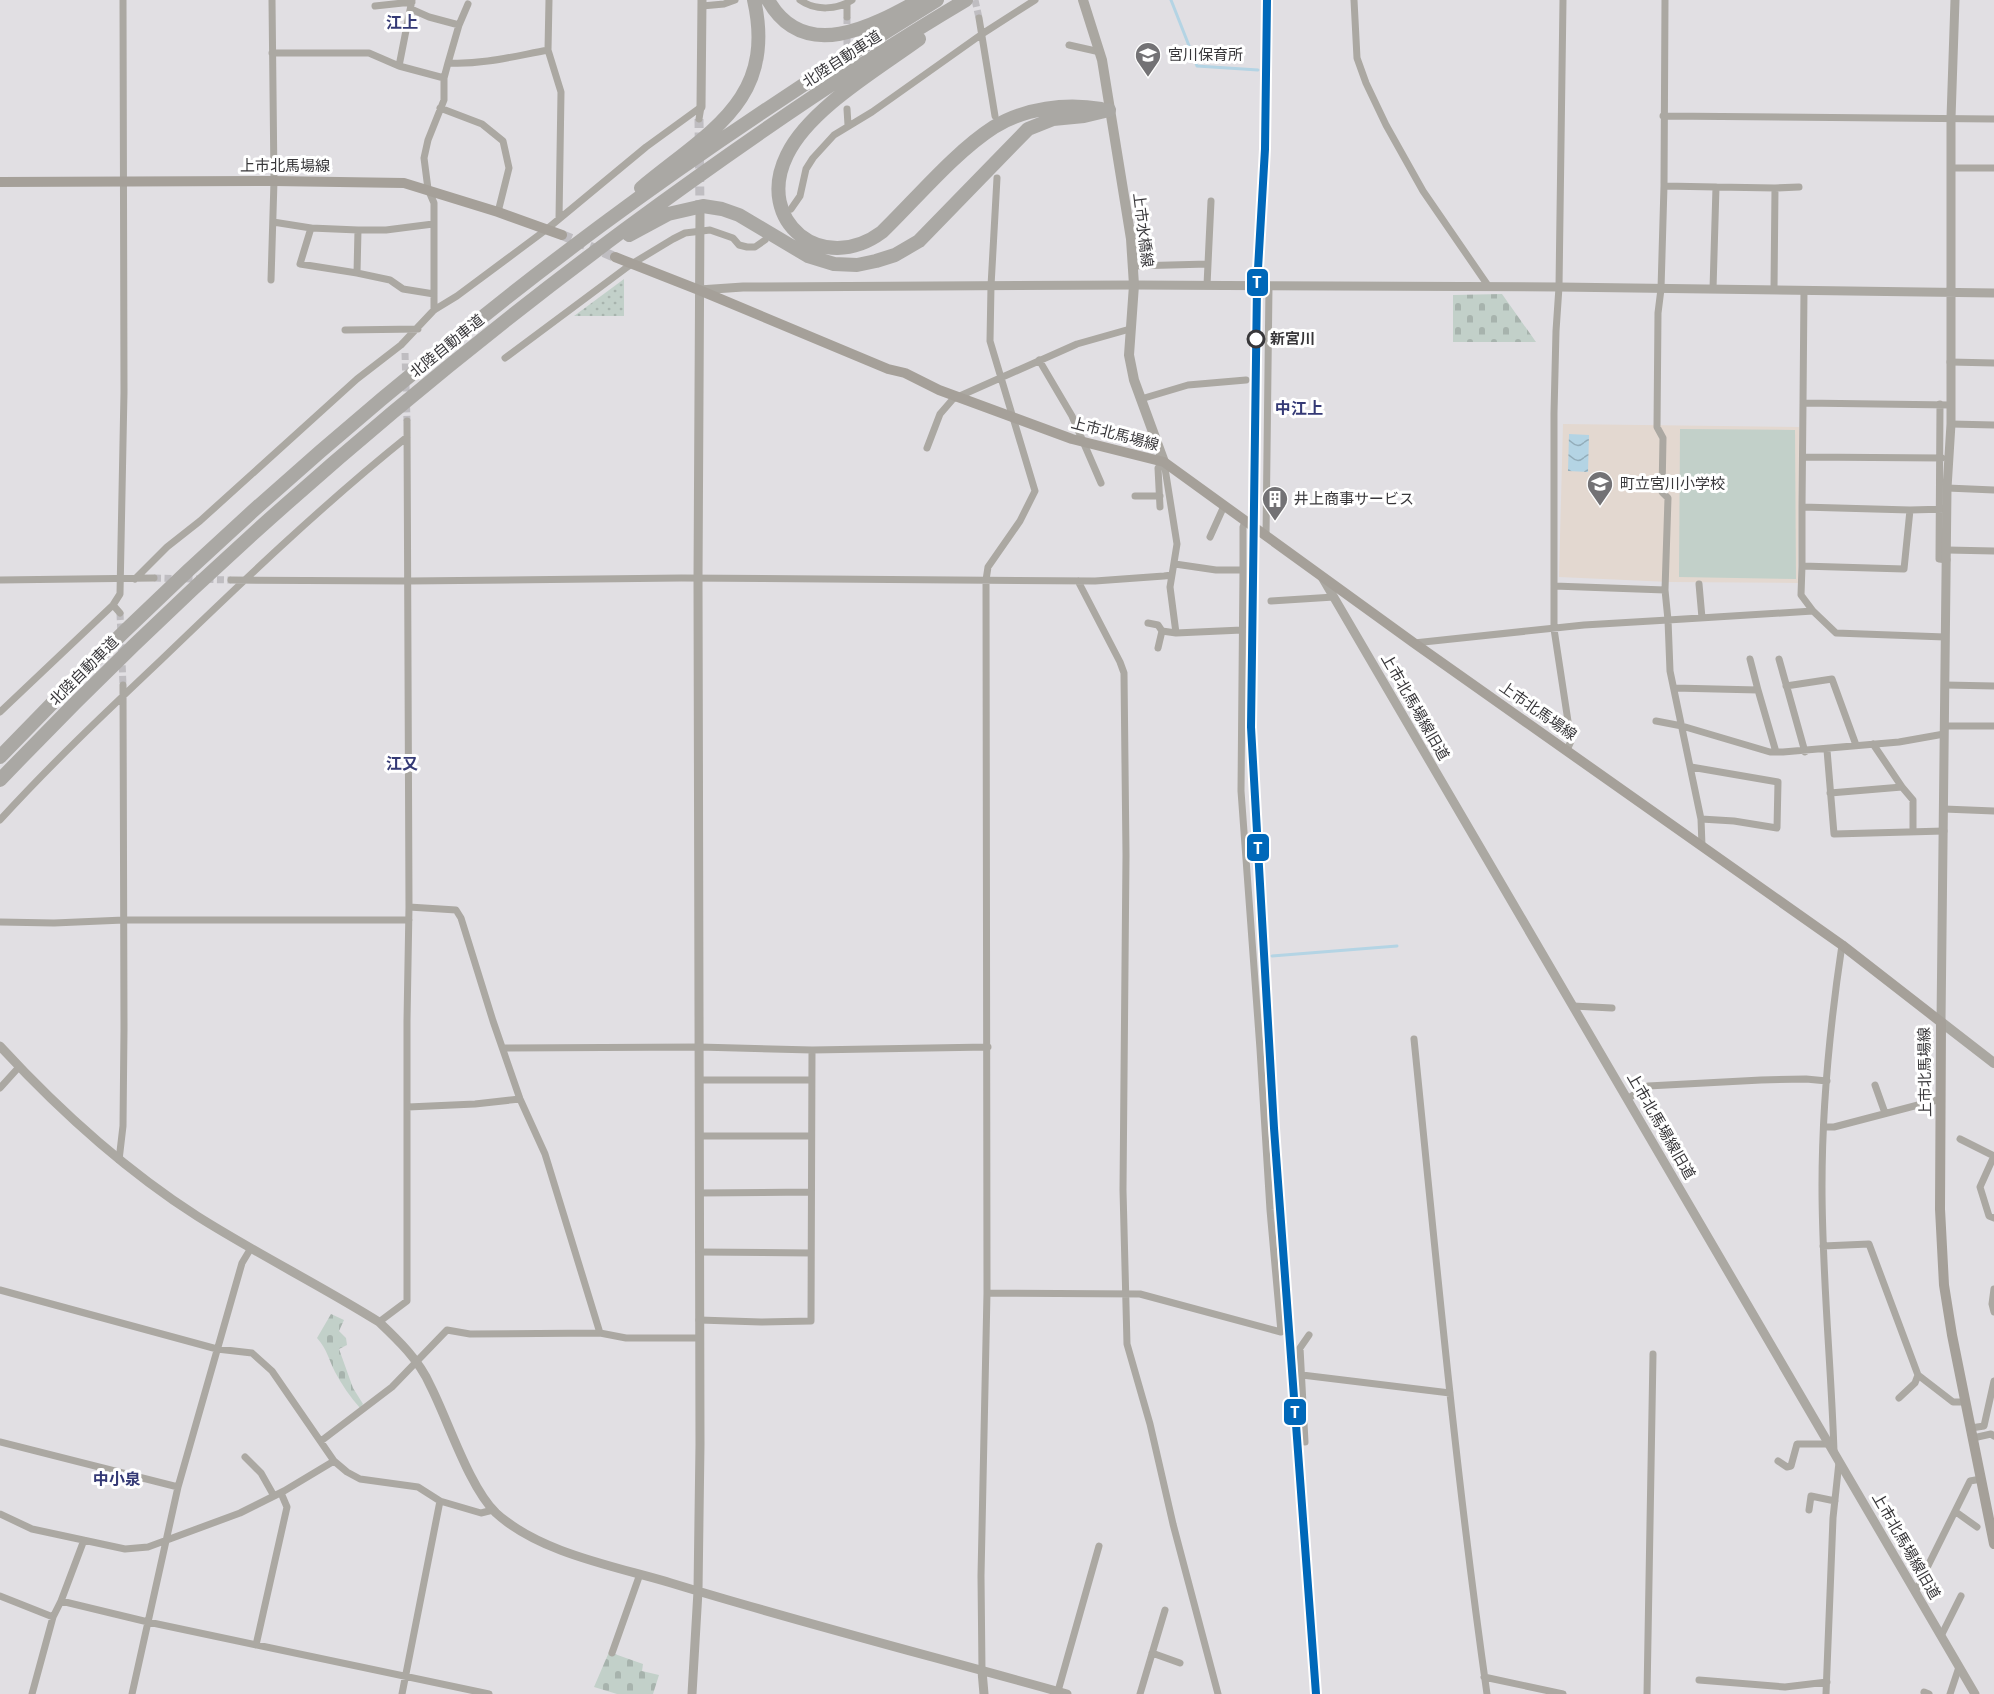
<svg xmlns="http://www.w3.org/2000/svg" width="1994" height="1694" font-family="'Open Sans','Noto Sans JP',sans-serif">
	<style>
		.education { fill: #e3d8d0 }
		.grass { fill: url(#grass-dots) }
		.cemetery { fill: url(#cemetery-stones) }
		.pitch { fill: #c2d0c9 }
		.water { fill: url(#water-waves) }
		.lines { fill: none; stroke-linecap: round; stroke-linejoin: round }
		.stream { stroke: #b4d4e4; stroke-width: 3 }
		.minor-tunnel { stroke: #bfbdc1; stroke-width: 7; stroke-dasharray: 7 3.5; stroke-linecap: butt }
		.tertiary-tunnel { stroke: #bfbdc1; stroke-width: 9; stroke-dasharray: 9 4.5; stroke-linecap: butt }
		.primary-tunnel { stroke: #bfbdc1; stroke-width: 10; stroke-dasharray: 10 5; stroke-linecap: butt }
		.minor { stroke: #aba8a2; stroke-width: 7 }
		.tertiary { stroke: #aba8a2; stroke-width: 9 }
		.secondary { stroke: #aaa7a1; stroke-width: 10 }
		.primary { stroke: #a5a099; stroke-width: 10 }
		.motorway { stroke: #aaa8a4; stroke-width: 14 }
		.rail-1-casing { stroke: #fff; stroke-width: 12 }
		.rail-1 { stroke: #0068b9; stroke-width: 8 }
		.stop-dot { fill: #fff; stroke: #38373a; stroke-width: 3 }
		.labels { text-anchor: middle; stroke-width: 6; stroke-linejoin: round; paint-order: stroke }
		.poi-label { font-size: 15px; fill: #38373a; stroke: #fff; text-anchor: start }
		.street-label { font-size: 15px; fill: #38373a; stroke: #fff }
		.stop-label { font-size: 15px; font-weight: bold; fill: #38373a; stroke: #fff; text-anchor: start }
		.neighbourhood-label { font-size: 16px; font-weight: bold; fill: #343975; stroke: #fff }
		.line-badge { stroke: #fff; stroke-width: 2 }
		.badge-label { font-size: 16px; text-anchor: middle; font-weight: bold; fill: #fff }
	</style>
	<defs>
		<pattern id="grass-dots" width="8" height="8" patternUnits="userSpaceOnUse" patternTransform="scale(1.5)"><rect width="8" height="8" fill="#c2d0c9"/><path d="M2 2h.1M6 6h.1" fill="none" stroke="#a7b3ad" stroke-width="1.8" stroke-linecap="round"/></pattern>
		<pattern id="cemetery-stones" width="16" height="16" patternUnits="userSpaceOnUse" patternTransform="scale(1.5)"><rect width="16" height="16" fill="#c2d0c9"/><path d="M2 7V4a2 2 0 0 1 4 0v3zM10 15v-3a2 2 0 0 1 4 0v3z" fill="#a7b3ad"/></pattern>
		<pattern id="water-waves" width="16" height="10" patternUnits="userSpaceOnUse" patternTransform="scale(1.5)"><rect width="16" height="10" fill="#b4d4e4"/><path d="M0 5q4-4 8 0t8 0" fill="none" stroke="#93adba"/></pattern>
	</defs>
	<rect width="100%" height="100%" fill="#e1dfe3"/>
	<path class="education" d="M1563 424 1799 427 1798 583 1670 582 1559 577Z"/>
	<path class="grass" d="M624 279V316H574Z"/>
	<path class="cemetery" d="M1502 294 1536 342H1453V295Z
		M331 1314 344 1320 339 1331 346 1338 347 1345 339 1349 353 1388 363 1404 360 1408C350 1397 342 1385 335 1372 328 1358 328 1351 317 1338Z
		M609 1652 643 1664 642 1671 659 1675 653 1694H617L594 1687Z"/>
	<path class="pitch" d="M1680 429 1795 430 1796 579 1679 577Z"/>
	<path class="water" d="M1569 434 1589 435 1588 472 1568 471Z"/>
	<g class="lines">
		<path class="stream" d="M1171 0 1197 66 1258 70
			M1272 956 1397 946"/>
		<path class="minor-tunnel" d="M975 0 979 18
			M847 17V56
			M405 353 407 421
			M154 578 231 580
			M120 613 123 685"/>
		<path class="tertiary-tunnel" d="M699 119 700 210"/>
		<path class="primary-tunnel" d="M562 235 615 257"/>
		<path class="minor" d="M412 0 399 66 444 78V100L428 140 424 158 428 189 434 203V310
			M549 0 548 50 561 92 559 219
			M800 0C815 11 837 10 852 0
			M1354 0 1357 58 1366 83 1386 125 1423 191 1489 287
			M1563 0 1559 287 1556 331 1554 413V629L1571 741 1567 750
			M1665 0 1664 186 1661 289 1658 313 1657 427 1663 438 1662 492 1668 498 1665 590
			M375 6 412 2
			M702 6 724 4 735 0
			M411 9 429 17 459 25 448 63
			M847 17V3
			M979 18 995 116
			M459 25 468 4
			M1069 45 1100 52
			M272 53H369L399 66
			M444 78 448 63C482 65 515 56 548 50
			M440 108 482 124 503 141 509 168 498 212
			M847 109 848 125
			M1663 116 1994 119
			M699 119 701 107
			M1951 168H1994
			M1664 186 1716 187 1713 289
			M1716 187 1775 188 1774 290
			M1775 188 1799 187
			M791 209 800 196 806 169 813 158 834 135 872 112 982 34 1035 0
			M273 222 311 228 300 264 357 273 358 230 311 228
			M358 230H386L433 224
			M1208 264 1211 201
			M1133 266 1208 264 1207 285
			M357 273 390 280 403 289 434 294
			M271 280 274 181 272 0
			M1804 290 1803 403 1951 405
			M345 330 418 329
			M505 358 630 265 673 239 685 233 710 230 733 238 739 245 747 247H755L765 240
			M1039 360 1072 416 1101 483
			M1950 362 1994 363
			M1141 399 1188 385 1246 380
			M1940 404 1939 559 1947 560
			M1951 424 1994 425
			M927 448 940 414 953 399 1077 344 1130 329
			M1803 457 1942 458
			M1947 488 1994 490
			M1135 496H1160
			M1160 507 1158 468 1164 462
			M1802 507 1803 403
			M1210 537 1224 506
			M1266 537 1269 286
			M1947 550 1994 551
			M1175 564 1216 570H1243V527L1245 521
			M1802 566V507L1910 510
			M135 579 167 547 200 521 357 379 401 345 434 310 457 296 547 229 646 147 701 107
			M0 580 154 578
			M231 580 409 581 681 578 1095 581 1164 576 1172 575 1177 544 1164 462
			M1078 581 1120 662 1124 673 1126 855 1123 1190 1127 1344 1150 1424 1173 1524 1218 1694
			M1699 584 1702 618
			M1554 586 1665 590 1668 620 1813 611 1836 633 1945 637
			M1271 601 1334 597
			M113 605 120 613
			M1813 611 1801 595 1802 566 1904 569 1910 510 1947 509
			M1148 623 1158 625 1162 631
			M1176 633 1242 630
			M1414 643 1584 625 1668 620 1670 671 1701 819 1702 846
			M1158 648 1162 631 1176 633 1170 587 1172 575
			M1779 659 1805 752
			M1945 685 1994 686
			M1786 686 1832 679 1856 745
			M1674 688 1758 690 1750 659
			M1758 690 1776 752
			M0 712 113 605 120 594 124 392 123 0
			M1656 721 1682 726 1770 752H1783L1899 742 1944 734
			M1944 726H1994
			M1827 750 1834 834 1944 831
			M1691 767 1778 782 1777 828 1734 821 1701 819
			M1902 787 1913 800V830
			M1830 793 1902 787 1873 744
			M1944 809 1994 811
			M0 820C51 764 106 712 161 660 241 583 320 507 407 437
			M409 907 456 910 461 918 493 1021 520 1099 545 1154 600 1333
			M0 922 54 923 124 920H409
			M1573 1006 1612 1008
			M1414 1039C1436 1258 1456 1476 1487 1694
			M504 1048 699 1047 812 1050 988 1047
			M699 1080H811
			M1875 1085 1885 1113
			M0 1088 19 1067
			M1627 1099 1648 1086 1761 1080 1806 1079 1827 1081
			M408 1107 475 1104 520 1099
			M1824 1127H1834L1941 1099
			M699 1136H811
			M1960 1139 1994 1156
			M1994 1156 1980 1187 1989 1216 1994 1218
			M119 1160 123 1126 124 1029 123 685
			M699 1193 811 1192
			M1823 1246 1869 1244 1918 1375 1953 1402H1966
			M699 1252 811 1253
			M1994 1289 1992 1304 1994 1312
			M0 1290 217 1349 252 1353 272 1371 334 1461 347 1472 360 1479 418 1487 440 1501 481 1513 493 1510
			M987 1293 1140 1294 1281 1332 1270 1210 1260 1049 1241 791 1243 570
			M699 1320 761 1322 811 1321 812 1050
			M379 1322 407 1301V1021L409 907 407 421
			M1302 1375 1450 1393
			M1899 1398 1915 1383 1918 1375
			M1971 1428 1984 1426 1994 1381
			M1973 1438 1991 1434 1994 1436
			M321 1441 392 1387 447 1330 470 1334 600 1333 626 1338H699
			M0 1442 178 1487
			M1305 1442 1300 1348 1309 1335
			M1834 1451C1831 1363 1822 1275 1822 1186 1822 1105 1830 1025 1842 945
			M245 1457 261 1473 274 1496
			M1778 1461 1787 1467 1791 1466 1797 1444H1830
			M1809 1510 1811 1496 1835 1501
			M1956 1512 1977 1527
			M0 1514 32 1529 125 1549 148 1547 240 1513 284 1491 334 1461
			M1915 1592 1970 1481 1981 1479
			M0 1596 53 1617 61 1601 148 1622 489 1694
			M61 1601 84 1540
			M1941 1636 1961 1596
			M256 1645 287 1507 281 1493
			M612 1653 640 1574
			M1152 1653 1180 1663
			M982 1671 981 1576 987 1293 986 580 988 567 1020 521 1035 491 990 341 991 286 997 178
			M1484 1677 1563 1694
			M1699 1680 1785 1687 1827 1682
			M1058 1691 1099 1546
			M1924 1692 1929 1694
			M32 1694 53 1617
			M132 1694 178 1487 242 1263 251 1248
			M402 1694 440 1501
			M1140 1694 1165 1610
			M1647 1694 1653 1354
			M1826 1694 1833 1518 1839 1462
			M1950 1694 1959 1667"/>
		<path class="tertiary" d="M701 107 702 0
			M699 290 743 287 1134 285 1559 287 1994 293
			M1322 577 1975 1694
			M1941 1022 1947 488 1951 424V118L1955 0
			M0 1046C59 1110 124 1169 197 1216 257 1254 320 1285 379 1322 398 1340 419 1360 430 1385 448 1420 469 1487 496 1513 540 1553 614 1566 671 1583 802 1623 935 1657 1067 1694
			M982 1671 984 1694
			M692 1694 698 1591 700 1444 698 579 700 212"/>
		<path class="secondary" d="M1083 0 1102 60 1131 239 1134 285 1129 355 1134 380 1164 462
			M1941 1022 1994 1063"/>
		<path class="primary" d="M0 182 274 181 404 183 498 212 562 235
			M615 257 699 290 888 369 905 373 939 390 1072 439 1164 462 1414 643 1842 945 1941 1022 1940 1209 1944 1285 1952 1335 1994 1544"/>
		<path class="motorway" d="M768 0C804 64 873 26 920 0
			M919 39C878 69 809 109 787 155 754 222 823 276 882 232 916 199 955 152 994 127 1025 108 1066 103 1101 109
			M641 188C708 132 777 101 754 0
			M629 235 668 214 703 206 722 209 739 215 808 256 834 264 857 265 876 261 895 255 919 241 1028 129 1053 119 1084 116 1109 110
			M0 757C184 564 386 386 599 227 708 146 822 71 937 0
			M0 780C192 579 400 396 624 230 734 149 848 70 966 0"/>
		<g class="rail-1-casing">
			<path id="rail-1" d="M1267 0 1265 149 1257 286 1251 727 1274 1128 1316 1694"/>
		</g>
		<use href="#rail-1" class="rail-1"/>
	</g>
	<defs>
		<g id="school-pin" transform="scale(1.35)"><path d="M0 17L-7.5 6A9.5 9.5 0 1 1 7.5 6Z" fill="#737275" stroke="#fff"/><path d="M0-5L7-2L0 1L-7-2ZM-4 1L0 2.5L4 1V4Q0 6-4 4Z" fill="#fff"/></g>
		<g id="building-pin" transform="scale(1.35)"><path d="M0 17L-7.5 6A9.5 9.5 0 1 1 7.5 6Z" fill="#737275" stroke="#fff"/><path d="M-4-6H4V6H1V3H-1V6H-4ZM-2.5-4.3h1.7v1.8h-1.7ZM.8-4.3h1.7v1.8H.8ZM-2.5-1h1.7V.8h-1.7ZM.8-1h1.7V.8H.8Z" fill="#fff"/></g>
	</defs>
	<g fill-rule="evenodd">
		<use href="#school-pin" x="1148" y="55"/>
		<use href="#school-pin" x="1600" y="484"/>
		<use href="#building-pin" x="1275" y="499"/>
	</g>
	<circle class="stop-dot" cx="1256" cy="339" r="8"/>
	<g class="labels">
		<g class="poi-label">
			<text x="1168" y="60">宮川保育所</text>
			<text x="1620" y="489">町立宮川小学校</text>
			<text x="1294" y="504">井上商事サービス</text>
		</g>
		<g class="street-label">
			<text transform="translate(842 59) rotate(-33)" y="5">北陸自動車道</text>
			<text x="285" y="171">上市北馬場線</text>
			<text transform="translate(1143 230) rotate(83)" y="5">上市水橋線</text>
			<text transform="translate(447 346) rotate(-39)" y="5">北陸自動車道</text>
			<text transform="translate(1115 434) rotate(15)" y="5">上市北馬場線</text>
			<text transform="translate(84 671) rotate(-45)" y="5">北陸自動車道</text>
			<text transform="translate(1415 707) rotate(60)" y="5">上市北馬場線旧道</text>
			<text transform="translate(1538 711) rotate(35)" y="5">上市北馬場線</text>
			<text transform="translate(1925 1072) rotate(-91)" y="5">上市北馬場線</text>
			<text transform="translate(1661 1126) rotate(60)" y="5">上市北馬場線旧道</text>
			<text transform="translate(1906 1546) rotate(60)" y="5">上市北馬場線旧道</text>
		</g>
		<g class="stop-label">
			<text x="1270" y="344">新宮川</text>
		</g>
		<g class="neighbourhood-label">
			<text x="402" y="28">江上</text>
			<text x="1299" y="414">中江上</text>
			<text x="402" y="769">江又</text>
			<text x="117" y="1485">中小泉</text>
		</g>
	</g>
	<g class="line-badge">
		<rect x="1246" y="268" width="23" height="29" rx="6" fill="#0068b9"/>
		<rect x="1246" y="833" width="24" height="29" rx="6" fill="#0068b9"/>
		<rect x="1283" y="1398" width="24" height="28" rx="6" fill="#0068b9"/>
	</g>
	<g class="badge-label">
		<text x="1257" y="288">T</text>
		<text x="1258" y="854">T</text>
		<text x="1295" y="1418">T</text>
	</g>
</svg>
